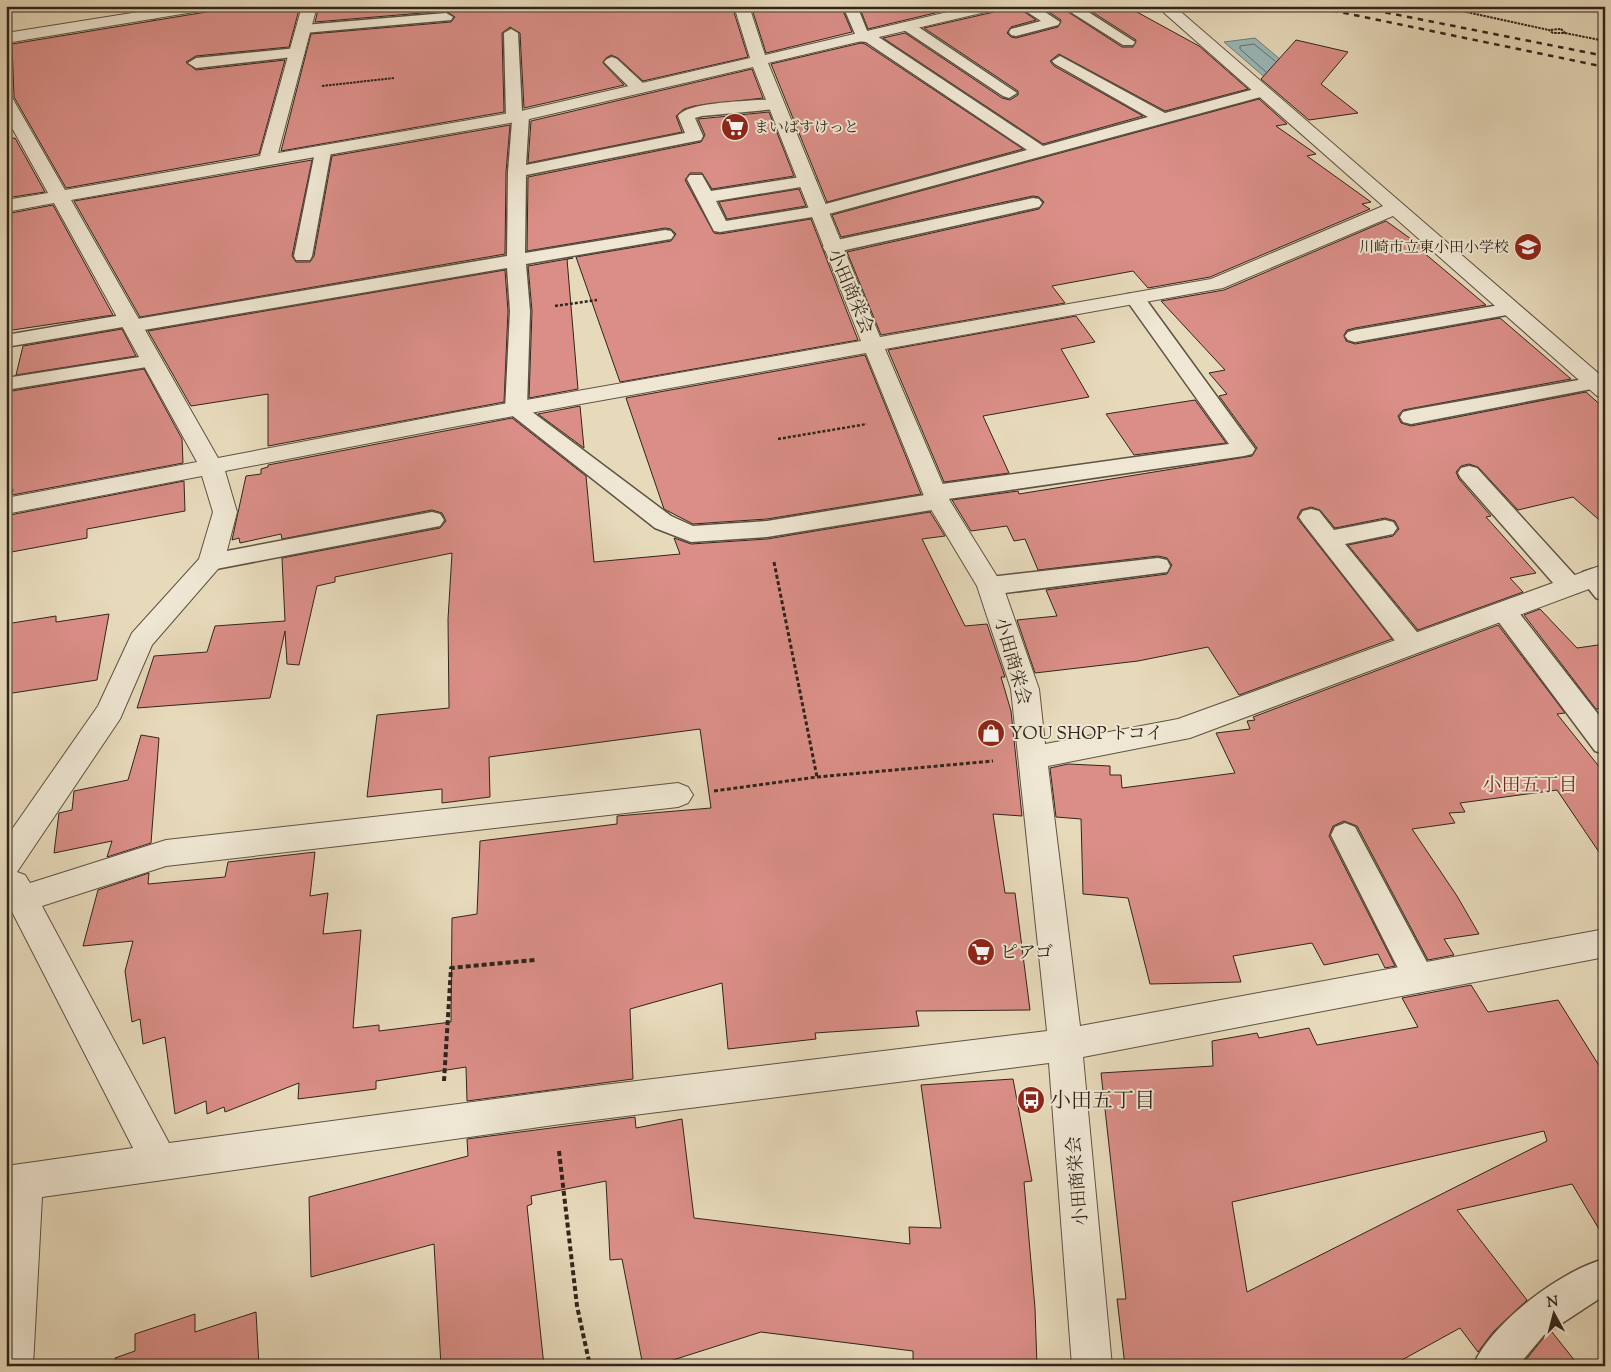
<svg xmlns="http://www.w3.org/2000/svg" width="1611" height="1372" font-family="'Sorts Mill Goudy','Noto Serif JP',serif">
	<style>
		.water { fill: #9ab8b9; stroke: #707d7a }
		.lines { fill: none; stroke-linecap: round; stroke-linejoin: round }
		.shore { stroke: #656e6a; stroke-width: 1 }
		.building { fill: #da8e87; stroke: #30251b; fill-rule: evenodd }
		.lane-casing { stroke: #5e5243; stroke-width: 3 }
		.street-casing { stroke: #5e5243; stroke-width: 2 }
		.path-far3 { stroke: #30251b; stroke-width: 2; stroke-dasharray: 2.5 1; stroke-linecap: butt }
		.path-far2 { stroke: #30251b; stroke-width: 2.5; stroke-dasharray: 3 2; stroke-linecap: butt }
		.path-far1 { stroke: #30251b; stroke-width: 3; stroke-dasharray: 4 2.5; stroke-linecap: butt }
		.path { stroke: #30251b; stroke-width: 4; stroke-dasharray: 5 3; stroke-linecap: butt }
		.lane { fill: #efe7d3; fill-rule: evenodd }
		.street { fill: #efe7d3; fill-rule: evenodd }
		.rail { stroke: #30251b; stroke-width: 2.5; stroke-dasharray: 5.5 5.5; stroke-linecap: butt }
		.labels { text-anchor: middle; stroke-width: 4; stroke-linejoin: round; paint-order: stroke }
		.far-poi-label { font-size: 15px; fill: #30251b; stroke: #efe7d3; text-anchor: start }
		.street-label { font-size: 18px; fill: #30251b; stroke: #efe7d3 }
		.poi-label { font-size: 18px; fill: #30251b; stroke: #efe7d3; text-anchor: start }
		.neighbourhood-label { font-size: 19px; fill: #7a1f14; stroke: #efe7d3 }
		.near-poi-label { font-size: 21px; fill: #30251b; stroke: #efe7d3; text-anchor: start }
	</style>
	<rect width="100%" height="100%" fill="#e7dabb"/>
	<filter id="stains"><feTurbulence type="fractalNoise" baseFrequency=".004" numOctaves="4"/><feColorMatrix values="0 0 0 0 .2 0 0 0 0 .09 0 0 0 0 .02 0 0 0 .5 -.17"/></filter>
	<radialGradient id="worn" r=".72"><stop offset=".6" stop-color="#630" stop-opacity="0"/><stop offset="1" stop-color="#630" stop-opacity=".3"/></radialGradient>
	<path class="water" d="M1255 38 1308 83 1276 87 1224 42Z"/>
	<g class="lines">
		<path class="shore" d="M1266 72 1240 49V46L1254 44 1275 61"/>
	</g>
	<path class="building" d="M221 6H300L289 47 196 56 186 62 196 70 285 60 259 154 66 188 14 97 12 44 206 12Z
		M319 6H732L748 57 643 81 618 58 611 55 606 58 603 63 624 85 524 108 520 33 510 27 502 33 504 112 281 151 311 34 451 22 455 17 446 11 315 22Z
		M751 6H841L852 32 766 53Z
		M859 6H964L868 29Z
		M1003 6H1016L1036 20 1011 27 1007 33 1011 37 1016 38 1058 27 1061 20 1040 6H1059L1122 47H1133L1136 40 1083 6H1126L1199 46 1248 89 1165 111 1059 54 1050 61 1054 66 1143 116 1043 144 883 38 905 33 1002 98 1010 100 1018 95V91L924 28 994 12Z
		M1296 40 1348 52 1321 84 1358 113 1309 120 1261 79Z
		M861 43 865 44 1023 149 827 202 771 64Z
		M752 69 763 98 694 106 684 109 676 116 682 132 528 163 531 121Z
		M1259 99 1287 124 1276 126 1316 154 1307 156 1371 202 1362 204 1370 209 1210 277 1148 288 1133 271 1052 286 1065 303 881 335 847 252 1039 209 1044 202 1039 197 1033 196 841 237 832 215Z
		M769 112 794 176 712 189 702 173H690L685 180 714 233 720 234 811 219 858 340 620 382 576 257 671 241 676 234 671 229 665 228 527 251 528 177 701 142 705 135 698 119Z
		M510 125 506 172 505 254 140 317 74 201 312 160 292 256 296 262H310L314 256 332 156Z
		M15 138 45 192 6 198V139Z
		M799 189 806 206 727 219 719 202Z
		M53 205 113 315 6 331 9 232 6 233V214Z
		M1386 221 1425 249 1423 252 1486 305 1355 328 1347 330 1344 335 1346 341 1355 344 1500 318 1571 379 1403 410 1398 416 1401 423 1411 426 1586 392 1605 409V525L1573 497 1518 510 1478 467 1469 464 1461 466 1456 472 1459 479 1491 516 1486 517 1536 573 1510 578 1523 592 1418 630 1348 545 1393 536 1399 529 1395 521 1385 518 1335 528 1320 510 1311 507 1301 510 1297 518 1392 639 1239 695 1208 647 1138 661 1035 673 1017 620 1057 616 1046 590 1167 574 1172 565 1167 558 1158 556 1038 570 1025 539 1014 541 1007 526 971 531 952 500 1018 491 1019 494 1252 456 1257 448 1219 396 1227 394 1209 373 1225 370 1161 301 1224 290Z
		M573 258 567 259 578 389 529 398 532 311 528 266Z
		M505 270 508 311 504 402 268 446V394L191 406 148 331Z
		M1076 316 1095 342 1061 349 1089 397 983 416 1009 473 944 482 888 350Z
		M122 329 136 356 16 375 23 346Z
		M865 355 921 494 767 519 693 524 664 509 626 398Z
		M144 369 182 439 183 463 12 495 13 489 6 490V412L12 391Z
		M1195 400 1226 443 1134 455 1106 414Z
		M580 406 584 448 538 414Z
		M512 418 586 476 594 562 680 554 674 538 691 544 767 539 930 512 945 536 922 539 965 626 987 624 1005 677H1001L1011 711 1022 816 993 814 1005 893H1015L1030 1010 916 1011 919 1026 815 1033 816 1039 728 1049 722 983 630 1009 633 1079 467 1101 466 1067 376 1081V1089L298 1099 299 1083 225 1112 224 1107 207 1114 206 1101 175 1114 165 1037 143 1044 140 1019 132 1022 125 971 133 941 83 946 98 890 149 873 148 884 225 877 228 862 315 852 310 896 328 893 323 934 361 930 353 1028 379 1025V1031L451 1022 452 918 477 914 480 841 617 824V816L711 808 700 729 489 757 490 797 442 803V789L367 797 377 715 449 708 448 619 452 553 335 577V582L317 586 299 665 287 664 285 631 270 698 137 708 154 656 207 652 215 626 285 621 282 558 440 528 446 521 442 513 432 510 282 539 281 534 240 543 239 538 232 540 246 476 261 474V469L268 467V465Z
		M184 481 185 511 87 529V538L6 553 10 515Z
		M1540 609 1577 648 1605 644V708L1596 709 1524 615Z
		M109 614 97 680 6 694V624L56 616V622Z
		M1498 625 1565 713 1557 714 1605 774V861L1557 790 1460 803 1465 812 1449 813 1455 823 1412 829 1457 896 1479 934 1444 939 1454 955 1428 960 1357 826 1344 821 1333 826 1329 836 1395 966 1385 968 1378 954 1324 965 1312 943 1233 956 1241 982 1150 984 1128 898 1083 894 1081 819 1056 817 1050 768 1068 764 1110 766V775H1121L1122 788 1235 773 1216 733 1250 729 1247 721 1255 720 1253 717Z
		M141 735 159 738 151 843 107 857 112 841 54 853 59 813 72 810 74 791 128 780Z
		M1471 985 1488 1012 1558 1000 1605 1075V1239L1572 1184 1457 1210 1527 1300 1493 1332 1478 1352 1460 1328 1391 1366H1125L1117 1299H1126L1101 1073 1213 1066 1212 1041 1257 1033 1259 1038 1309 1028 1317 1045 1418 1027 1402 998ZM1544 1131 1547 1141 1247 1292 1232 1202Z
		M1013 1079 1032 1181 1024 1182 1035 1308 1037 1366H913V1351L761 1332 654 1366H643L622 1259 610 1260 606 1181 531 1196 532 1204 527 1206 544 1366H441L434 1244 311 1277 309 1197 468 1156 467 1139 635 1117 636 1128 682 1119 694 1218 910 1244 909 1227 941 1228 921 1085Z
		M256 1312 259 1366H117L115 1358 135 1351V1334L195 1314V1332Z
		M1552 1332 1579 1366H1521L1545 1336Z"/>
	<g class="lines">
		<g class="lane-casing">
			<path id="lane" d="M149 6H163L156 18 151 19 144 15Z
				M843 6H857L868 33 874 34 1043 146 1148 117 1055 64 1052 61 1060 56 1165 113 1262 87 1270 92 1268 95 825 215 720 232 714 231 687 179 690 175H702L711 191 807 176 813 177 816 181 813 185 807 186 716 201 726 221 818 206 1027 150 866 42 858 41Z
				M1018 6H1036L1060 22 1058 25 1016 36 1011 35 1009 32 1011 29 1041 21Z
				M1061 6H1079L1135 42 1133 45H1123Z
				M446 13 453 17 451 20 304 33 297 29 304 25Z
				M909 23 914 24 1017 93 1009 98 1003 96 904 30 902 27 904 24Z
				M511 29 518 33 522 111 529 116 526 165 685 133 678 116C688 101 757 101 776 99L784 104 776 109 702 116 695 118 703 136 701 140 526 175 525 253 665 230 671 231 674 235 671 239 665 240 526 264 530 311 527 408 671 516 693 526 767 521 925 495 924 493 927 488 935 485 1229 444 1125 298 1128 294H1142L1255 449 1252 454 1244 456 948 499 949 501 946 506 938 509 767 537 691 542 655 528 505 410 510 311 507 268 132 332 125 330 123 327 6 347V335L128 314 135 316 137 319 507 256 508 172 512 121 506 117 504 33Z
				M297 48 305 53 302 56 196 68 188 63 196 58Z
				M612 57 617 59 645 85 647 88 645 91H633L604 62 607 59Z
				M323 147 329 148 331 152 312 256 310 260H296L294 256 315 152 317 148Z
				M1033 198 1039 199 1042 203 1039 207 832 253 825 251 823 247 825 243 832 241Z
				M1511 303 1518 305 1521 309 1518 313 1355 342 1348 340 1345 336 1348 332 1355 330Z
				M152 355 159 357 162 361 159 365 6 390V378Z
				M1595 377 1602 379 1605 382 1602 387 1411 424 1403 422 1400 417 1403 412 1411 410Z
				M1469 466 1477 468 1579 580 1582 586 1579 592 1570 595 1561 592 1461 478 1458 473 1461 468Z
				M1311 509 1319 511 1334 530 1385 520 1393 522 1397 528 1393 534 1345 544 1421 637 1425 644 1421 651 1412 653 1403 651 1303 523 1299 517 1303 511Z
				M432 512 440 514 444 520 440 526 211 570 202 568 199 562 202 556 211 554Z
				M1158 558 1167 560 1170 566 1167 572 990 595 981 592 978 586 981 580 990 577Z
				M1592 569 1601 572 1605 576V601L1596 598 1580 578 1583 572Z
				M1504 602 1513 605 1605 723V754L1595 751 1495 617 1492 611 1495 605Z
				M1345 823 1355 827 1430 968 1435 978 1430 988 1419 992 1408 988 1331 835 1335 827Z
				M1605 1259V1295L1544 1335 1518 1366H1473C1490 1324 1561 1270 1605 1259Z"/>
		</g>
		<g class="street-casing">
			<path id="street" d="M176 6H213L206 10 6 43V33Z
				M302 6H317L278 153 521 111 750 58 734 6H749L765 55 973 6H1001L994 10 768 63 880 337 1211 279 1383 206 1162 11 1153 6H1174L1605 379V398L1597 396 1393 216 1223 288 885 349 950 501 1003 586 1039 689 1045 744 1178 719 1605 564V583L1190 738 1048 766 1080 1026 1605 929V957L1083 1057 1112 1366H1072L1049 1063 554 1125 42 1197 33 1366H6V1166L133 1148 6 900V838L98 706 132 633 199 559 213 512 202 476 6 514V498L197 462 54 203 6 212V200L48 193 6 117V96L12 97 14 101 65 190 260 156ZM753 67 861 341 458 412 218 458 71 200 521 121ZM866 353 926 501 977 586 1011 689 1047 1031 554 1091 169 1143 42 906 166 866 678 807 688 803 693 795 688 787 678 783 166 840 30 883 25 875 17 872 120 719 152 645 224 562 237 512 225 471 458 426Z"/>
		</g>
		<path class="path-far3" d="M1439 6 1549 30
			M1561 29 1565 33H1553L1549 30Z
			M1565 33 1605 41
			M322 86 394 78"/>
		<path class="path-far2" d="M555 306 597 300
			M778 439 867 424"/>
		<path class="path-far1" d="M774 562 817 777
			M714 791 817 777 993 761"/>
		<path class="path" d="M444 1081 451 968 535 960
			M559 1151 577 1306 590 1366"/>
		<use href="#lane" class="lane"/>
		<use href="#street" class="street"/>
		<path class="rail" d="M1311 6 1605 67
			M1353 6 1605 56"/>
	</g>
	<defs>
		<g id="supermarket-disc" transform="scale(1.4375)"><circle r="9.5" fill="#8f2418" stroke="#efe7d3"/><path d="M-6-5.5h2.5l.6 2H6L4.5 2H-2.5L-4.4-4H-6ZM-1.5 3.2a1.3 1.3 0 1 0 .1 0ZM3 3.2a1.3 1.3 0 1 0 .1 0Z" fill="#fff"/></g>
		<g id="school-disc" transform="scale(1.4375)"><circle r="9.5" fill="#8f2418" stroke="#efe7d3"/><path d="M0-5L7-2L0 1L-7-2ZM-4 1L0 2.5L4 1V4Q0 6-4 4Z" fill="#fff"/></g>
		<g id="shop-disc" transform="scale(1.4375)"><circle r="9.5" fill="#8f2418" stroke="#efe7d3"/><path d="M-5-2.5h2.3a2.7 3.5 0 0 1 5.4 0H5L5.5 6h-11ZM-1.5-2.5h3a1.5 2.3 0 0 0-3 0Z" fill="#fff"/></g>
		<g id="bus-disc" transform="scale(1.4375)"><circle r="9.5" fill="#8f2418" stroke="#efe7d3"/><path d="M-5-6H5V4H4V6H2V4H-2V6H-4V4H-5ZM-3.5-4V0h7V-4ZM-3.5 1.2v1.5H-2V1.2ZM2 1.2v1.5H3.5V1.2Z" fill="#fff"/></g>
	</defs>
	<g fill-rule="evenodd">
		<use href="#supermarket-disc" x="735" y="127"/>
		<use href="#school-disc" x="1528" y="247"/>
		<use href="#shop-disc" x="991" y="733"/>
		<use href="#supermarket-disc" x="981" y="952"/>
		<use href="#bus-disc" x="1031" y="1100"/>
	</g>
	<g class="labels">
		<g class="far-poi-label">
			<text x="754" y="132">まいばすけっと</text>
			<text x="1509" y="252" text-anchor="end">川崎市立東小田小学校</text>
		</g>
		<g class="street-label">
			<text transform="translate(851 291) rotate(67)" y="6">小田商栄会</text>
			<text transform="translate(1013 661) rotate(74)" y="6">小田商栄会</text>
			<text transform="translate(1077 1181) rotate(-95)" y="6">小田商栄会</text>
		</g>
		<g class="poi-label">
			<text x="1010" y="739">YOU SHOP トコイ</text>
			<text x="1000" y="958">ピアゴ</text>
		</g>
		<g class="neighbourhood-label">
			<text x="1530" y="791">小田五丁目</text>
		</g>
		<g class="near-poi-label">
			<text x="1050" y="1107">小田五丁目</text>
		</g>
	</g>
	<rect width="1611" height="1372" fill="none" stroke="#e7dabb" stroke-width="25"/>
	<rect x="8" y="8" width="1596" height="1357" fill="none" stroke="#30251b" stroke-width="2.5"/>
	<rect x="12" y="12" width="1586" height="1347" fill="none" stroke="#30251b"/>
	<g transform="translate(1554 1314) rotate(353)" stroke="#efe7d3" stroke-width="4" paint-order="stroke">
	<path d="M0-4L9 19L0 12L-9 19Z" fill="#30251b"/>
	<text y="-8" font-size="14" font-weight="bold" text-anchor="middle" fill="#30251b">N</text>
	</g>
	<rect width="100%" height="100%" filter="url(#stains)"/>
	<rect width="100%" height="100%" fill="url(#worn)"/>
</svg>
